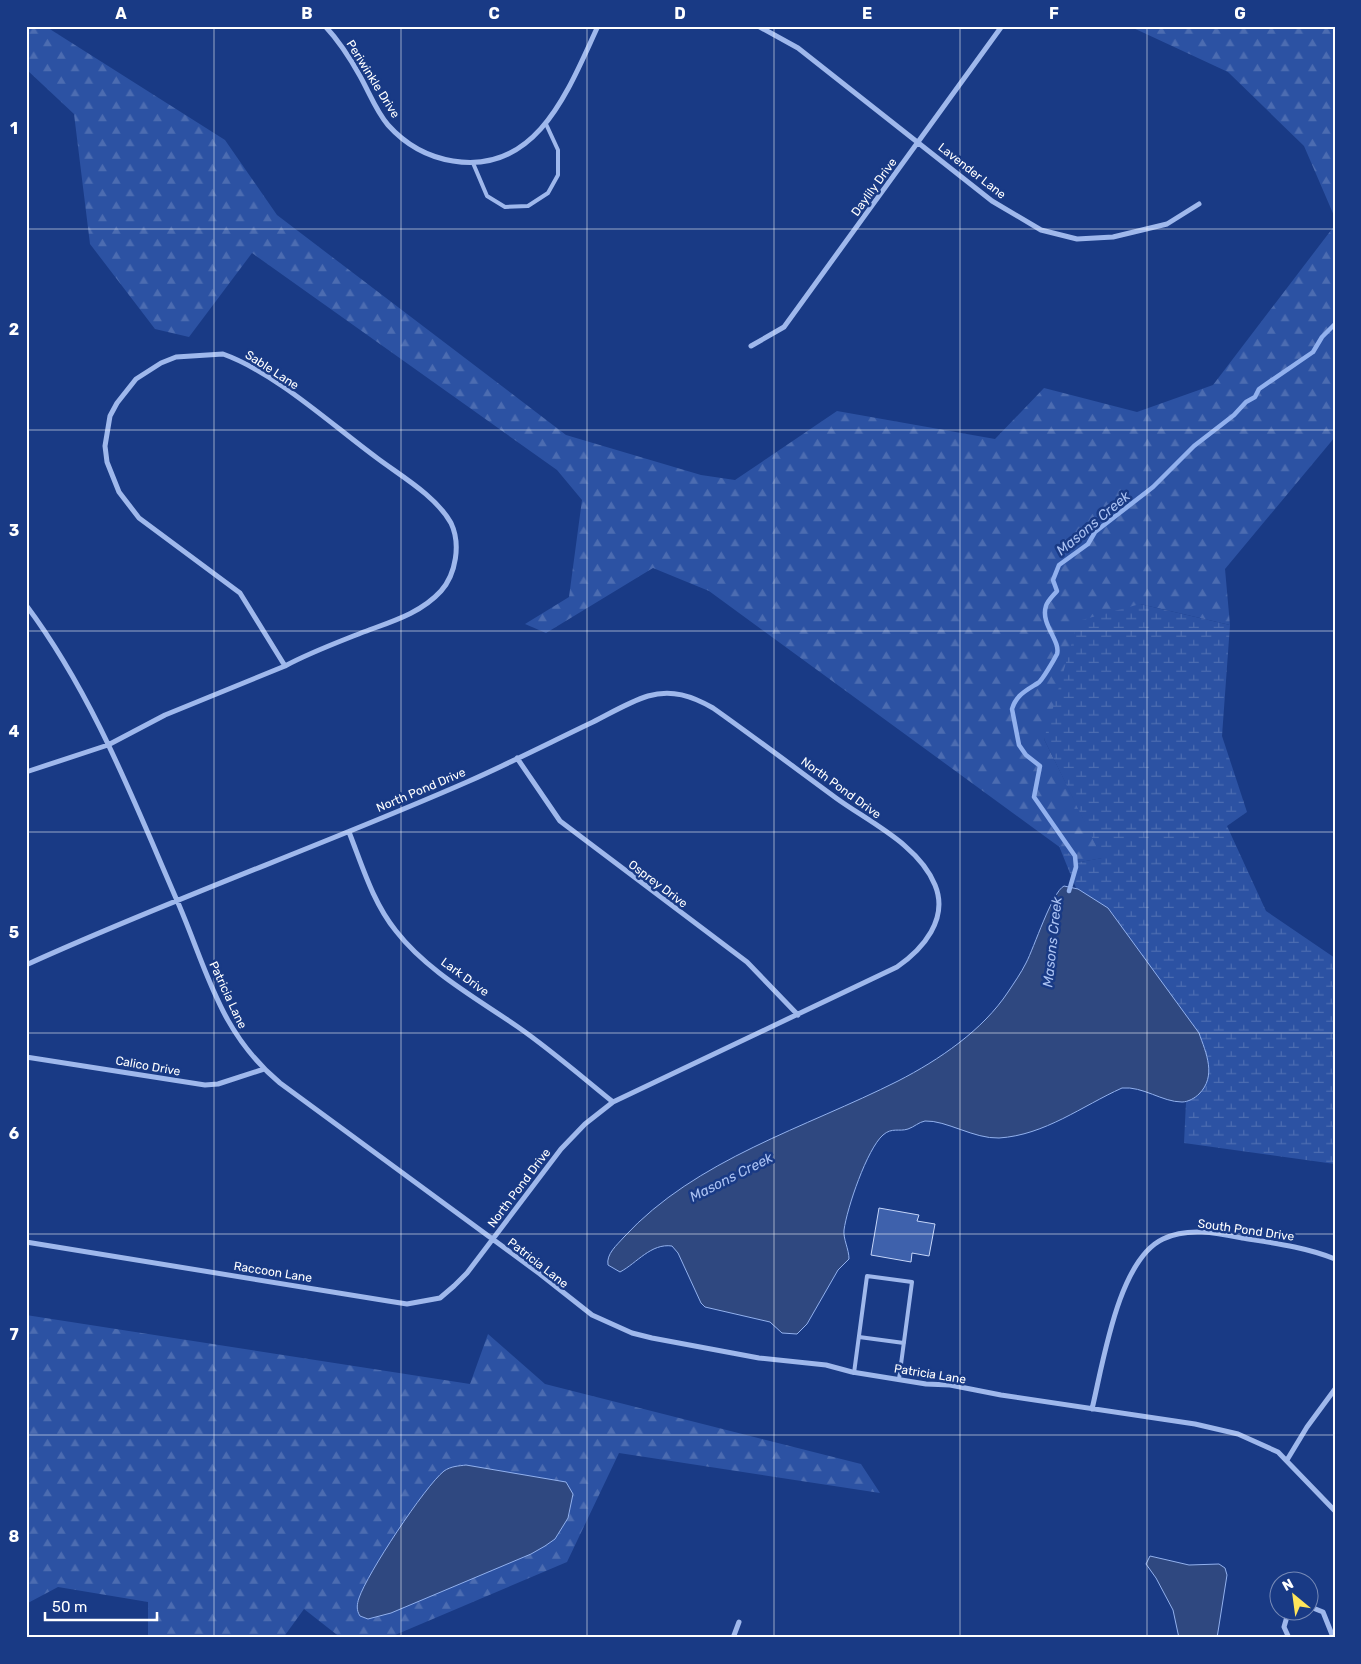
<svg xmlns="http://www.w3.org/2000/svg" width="1361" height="1664" font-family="Rubik,sans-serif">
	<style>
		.forest { fill: url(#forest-firs) }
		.wetland { fill: url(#wetland-marsh) }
		.water { fill: #2f4880; stroke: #92b1ee }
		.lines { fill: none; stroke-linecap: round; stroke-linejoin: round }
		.stream { stroke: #92b1ee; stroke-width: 4.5 }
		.building { fill: #3e61ac; stroke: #c4d5f9 }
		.lane { stroke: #9fb8ec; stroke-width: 4 }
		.street { stroke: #9fb8ec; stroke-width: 5 }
		.grid { fill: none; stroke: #fff; stroke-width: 1; stroke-opacity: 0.55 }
		.labels { text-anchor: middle; stroke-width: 5; stroke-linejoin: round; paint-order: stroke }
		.street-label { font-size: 12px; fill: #fff; stroke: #193a85 }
		.water-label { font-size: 14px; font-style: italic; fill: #abc2f3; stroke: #193a85 }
		.neatline { fill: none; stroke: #fff; stroke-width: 2 }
		.grid-label { font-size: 16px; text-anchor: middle; font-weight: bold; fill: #fff }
	</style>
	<defs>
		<pattern id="forest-firs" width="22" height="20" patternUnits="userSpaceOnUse" patternTransform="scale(1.25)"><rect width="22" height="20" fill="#2c52a3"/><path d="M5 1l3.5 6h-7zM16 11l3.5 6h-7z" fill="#4c6cb1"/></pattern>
		<pattern id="wetland-marsh" width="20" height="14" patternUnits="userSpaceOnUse" patternTransform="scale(1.25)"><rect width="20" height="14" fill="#2c52a3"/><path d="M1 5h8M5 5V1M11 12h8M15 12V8" fill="none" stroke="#4c6cb1"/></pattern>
	</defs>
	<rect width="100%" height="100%" fill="#193a85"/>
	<path class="forest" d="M26 26H45L225 140 277 215 566 435 701 475 735 480 837 411 995 439 1044 388 1137 412 1213 385 1335 225V437L1225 569 1230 625 1140 604 1044 739 1103 858 1080 862 709 591 653 568 546 633 525 624 569 597 582 500 557 470 252 253 189 337 155 329 90 244 74 114 26 69Z
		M1129 26H1335V218L1304 146 1228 72Z
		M26 1315 470 1384 488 1334 545 1384 861 1464 880 1493 619 1453 567 1562 388 1638H341L304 1609 283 1638H148V1602L58 1587 26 1604Z"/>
	<path class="wetland" d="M1140 604 1230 625 1222 736 1247 812 1227 826 1266 911 1335 958V1164L1184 1143 1186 1102 1208 1077 1113 914 1076 888 1059 846 1080 862 1102 858 1044 739 1078 621Z"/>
	<path class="water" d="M1064 886 1078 889 1108 908 1199 1033C1206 1053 1217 1076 1199 1094 1195 1098 1188 1102 1182 1102 1162 1102 1143 1086 1122 1088 1082 1106 1045 1135 999 1138 974 1139 946 1120 925 1121 919 1122 914 1127 908 1129 899 1132 892 1127 883 1135 867 1149 847 1208 844 1230 843 1239 849 1249 849 1259L838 1270 807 1324 797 1334 782 1333 770 1322 705 1307 701 1303 678 1253 672 1246C651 1243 637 1263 620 1272L608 1265C606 1254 617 1245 624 1237 696 1159 805 1128 898 1081 939 1060 983 1030 1008 992 1014 983 1021 973 1026 963 1034 948 1052 892 1064 886Z
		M466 1465 566 1482 573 1494 568 1518 555 1539 545 1546 531 1554 391 1613 368 1619 360 1616C356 1610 357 1604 359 1598 367 1574 425 1486 444 1471 451 1466 459 1466 466 1465Z
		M1150 1556 1189 1565 1219 1564 1225 1568 1227 1575 1217 1638H1179L1173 1610 1156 1578 1146 1564Z"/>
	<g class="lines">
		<path class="stream" d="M1069 891 1076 867 1075 856 1034 797 1040 766 1026 755 1019 745 1012 709C1016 695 1027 690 1038 683 1042 681 1055 658 1057 654 1061 641 1040 624 1046 606 1048 600 1053 596 1057 591L1053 580 1059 565 1088 544 1095 532 1153 487 1194 446 1234 415 1246 402 1255 397 1259 389 1313 352 1322 337 1335 324"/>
	</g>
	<path class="building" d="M879 1208 919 1215 917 1221 935 1224 929 1256 912 1253 911 1262 871 1255Z"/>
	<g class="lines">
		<path class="lane" d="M473 163 487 196 505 207 528 206 548 193 558 175V150L546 124
			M859 1337 904 1343
			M854 1373 867 1276 912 1282 899 1379"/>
		<path class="street" d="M325 26C339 41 350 58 360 76 369 92 376 111 388 125 405 144 428 157 453 161 538 175 569 88 598 26
			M758 26 798 48 992 201 1041 230 1077 239 1113 237 1167 224 1199 204
			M751 346 784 327 1002 26
			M223 354C276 373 332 425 377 458 401 476 436 496 451 523 461 544 456 574 441 591 420 614 390 622 361 633 336 643 309 653 285 666L240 593 139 518 119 492 107 462 105 446 110 416 117 403 136 379 161 363 176 357Z
			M26 605C94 696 134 802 179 905 208 973 220 1033 280 1083L540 1274 592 1315 632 1333 652 1338 759 1358 826 1365 852 1372 926 1384 950 1385 1001 1395 1195 1424 1238 1434 1278 1452 1335 1511
			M517 758 560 821 747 962 798 1015
			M26 772 108 745 165 715 285 666
			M349 832C362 865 373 903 396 931 427 971 476 998 518 1027 551 1050 582 1077 613 1102
			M26 965C171 899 321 846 467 782 510 763 551 742 593 722 611 713 629 702 648 696 672 689 692 696 713 708 754 737 795 768 836 798 869 822 919 845 935 885 949 919 923 949 897 967L613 1102 585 1124 561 1149 467 1273 454 1286 440 1298 407 1304 388 1301 26 1242
			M26 1057 205 1085 218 1084 264 1069
			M1092 1409C1103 1364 1118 1260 1163 1239 1188 1227 1217 1233 1242 1238 1273 1243 1305 1247 1335 1259
			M1287 1460 1307 1427 1335 1389
			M1308 1606 1323 1612 1333 1637
			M733 1638 739 1622
			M1289 1638 1284 1627 1288 1613 1291 1612"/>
	</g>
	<path class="grid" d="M214 26V1638M401 26V1638M587 26V1638M774 26V1638M960 26V1638M1147 26V1638M26 229H1335M26 430H1335M26 631H1335M26 832H1335M26 1033H1335M26 1234H1335M26 1435H1335"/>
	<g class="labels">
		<g class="street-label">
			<text transform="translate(373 79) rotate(58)" y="4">Periwinkle Drive</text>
			<text transform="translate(972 171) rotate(38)" y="4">Lavender Lane</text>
			<text transform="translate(874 187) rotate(-54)" y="4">Daylily Drive</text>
			<text transform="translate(272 370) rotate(33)" y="4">Sable Lane</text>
			<text transform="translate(841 788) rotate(36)" y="4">North Pond Drive</text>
			<text transform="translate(421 790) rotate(-23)" y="4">North Pond Drive</text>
			<text transform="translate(658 884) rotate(37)" y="4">Osprey Drive</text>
			<text transform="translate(465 977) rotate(36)" y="4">Lark Drive</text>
			<text transform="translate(228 995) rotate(65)" y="4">Patricia Lane</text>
			<text transform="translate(148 1066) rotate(10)" y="4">Calico Drive</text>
			<text transform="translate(519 1188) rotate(-53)" y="4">North Pond Drive</text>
			<text transform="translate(1246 1230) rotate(8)" y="4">South Pond Drive</text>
			<text transform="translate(538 1263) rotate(38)" y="4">Patricia Lane</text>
			<text transform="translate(273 1272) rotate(9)" y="4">Raccoon Lane</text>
			<text transform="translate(930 1374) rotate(9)" y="4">Patricia Lane</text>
		</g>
		<g class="water-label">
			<text transform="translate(1093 523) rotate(-40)" y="5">Masons Creek</text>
			<text transform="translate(1052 942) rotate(-84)" y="5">Masons Creek</text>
			<text transform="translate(731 1177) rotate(-27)" y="5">Masons Creek</text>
		</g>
	</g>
	<rect width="1361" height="1664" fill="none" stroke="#193a85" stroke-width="55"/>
	<g transform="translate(1294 1596) rotate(331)"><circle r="24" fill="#193a85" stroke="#7589b6"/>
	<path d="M0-4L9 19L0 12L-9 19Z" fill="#ffe55a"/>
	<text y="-8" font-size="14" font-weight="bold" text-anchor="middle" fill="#ffffff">N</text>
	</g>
	<path d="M45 1612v8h112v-8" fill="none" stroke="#ffffff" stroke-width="2.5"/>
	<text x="52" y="1612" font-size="15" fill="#ffffff" stroke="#193a85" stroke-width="4" paint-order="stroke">50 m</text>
	<rect x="28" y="28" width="1306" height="1608" class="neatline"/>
	<g class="grid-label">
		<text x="121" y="19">A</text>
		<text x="307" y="19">B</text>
		<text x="494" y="19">C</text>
		<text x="680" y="19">D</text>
		<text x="867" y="19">E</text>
		<text x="1054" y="19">F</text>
		<text x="1240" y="19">G</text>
		<text x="14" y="134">1</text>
		<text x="14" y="335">2</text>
		<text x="14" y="536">3</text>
		<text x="14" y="737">4</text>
		<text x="14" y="938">5</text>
		<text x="14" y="1139">6</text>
		<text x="14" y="1340">7</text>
		<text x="14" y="1542">8</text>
	</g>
</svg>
